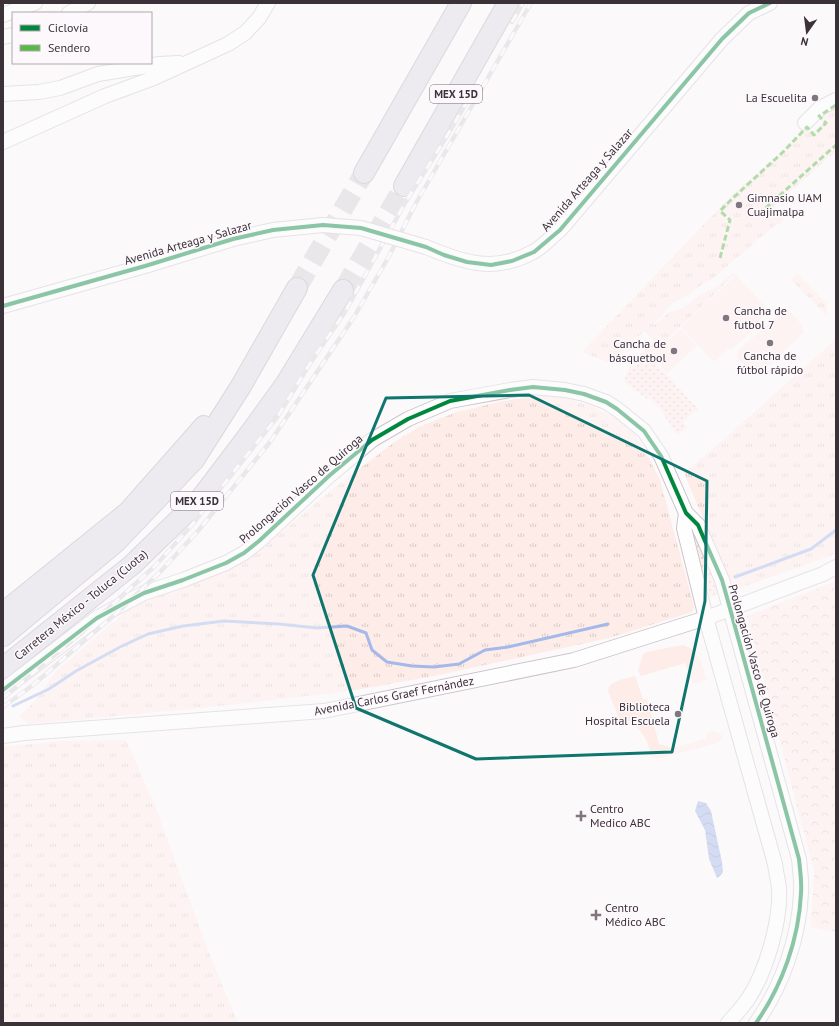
<svg xmlns="http://www.w3.org/2000/svg" width="839" height="1026" font-family="'PT Sans',sans-serif">
	<style>
		.grass { fill: url(#grass-tufts) }
		.forest { fill: url(#forest-crowns) }
		.park { fill: url(#park-dots) }
		.garden { fill: #fdece7 }
		.water { fill: url(#water-waves) }
		.lines { fill: none; stroke-linecap: round; stroke-linejoin: round }
		.stream { stroke: #a4b9e9; stroke-width: 3 }
		.highway-tunnel { stroke: #d5d1d4; stroke-width: 20; stroke-dasharray: 20 10; stroke-linecap: butt }
		.minor-casing { stroke: #ccc6cb; stroke-width: 16 }
		.highway-casing { stroke: #b4aebb; stroke-width: 22 }
		.minor { stroke: #fffefe; stroke-width: 14 }
		.highway { stroke: #ddd9e3; stroke-width: 20 }
		.rail-casing { stroke: #d6d4d6; stroke-width: 4.5 }
		.rail { stroke: #fdf8fc; stroke-width: 3; stroke-dasharray: 9; stroke-linecap: butt }
		.minor-bridge-casing { stroke: #ccc6cb; stroke-width: 16; stroke-linecap: butt }
		.minor-bridge { stroke: #fffefe; stroke-width: 14 }
		.quiet { stroke: #58b947; stroke-width: 3; stroke-dasharray: 6 3; stroke-linecap: butt }
		.cycleway-casing { stroke: #fdf8fc; stroke-width: 6 }
		.cycleway { stroke: #00873e; stroke-width: 4 }
		.marked { fill: none; stroke: #0f766e; stroke-width: 3; stroke-linejoin: round }
		.poi-dot { fill: #7f777d; stroke: #fdf8fc; stroke-width: 1.5 }
		.labels { text-anchor: middle; stroke-width: 3; stroke-linejoin: round; paint-order: stroke }
		.shield { fill: #fdf8fc; stroke: #756d74; stroke-width: 1 }
		.shield-label { font-size: 11px; font-weight: bold; fill: #3b3139 }
		.poi-label { font-size: 12px; fill: #3b3139; stroke: #fdf8fc; text-anchor: start }
		.street-label { font-size: 12px; fill: #3b3139; stroke: #fdf8fc }
	</style>
	<defs>
		<pattern id="grass-tufts" width="24" height="20" patternUnits="userSpaceOnUse"><rect width="24" height="20" fill="#fdece7"/><path d="M3 7l-1-3M5 7V3M7 7l1-3M15 17l-1-3M17 17v-4M19 17l1-3" fill="none" stroke="#dacbc7"/></pattern>
		<pattern id="forest-crowns" width="20" height="18" patternUnits="userSpaceOnUse"><rect width="20" height="18" fill="#fdece7"/><path d="M2 6a3 3 0 1 1 6 0M12 15a3 3 0 1 1 6 0" fill="none" stroke="#dacbc7"/></pattern>
		<pattern id="park-dots" width="8" height="8" patternUnits="userSpaceOnUse"><rect width="8" height="8" fill="#fdece7"/><path d="M2 2h.1M6 6h.1" fill="none" stroke="#dacbc7" stroke-width="1.8" stroke-linecap="round"/></pattern>
		<pattern id="water-waves" width="16" height="10" patternUnits="userSpaceOnUse"><rect width="16" height="10" fill="#a4b9e9"/><path d="M0 5q4-4 8 0t8 0" fill="none" stroke="#8797be"/></pattern>
	</defs>
	<rect width="100%" height="100%" fill="#fcf9fb"/>
	<path class="grass" d="M836 103V151L774 206 784 219 781 223 775 225 711 280 704 283 681 299 672 303 653 325H654L670 312 683 308 698 296 718 286 733 273 735 274 650 356 632 361 635 356 637 357 654 342 645 331 627 346 630 350 629 352 625 350 608 362 582 352 730 197 782 151 807 125 814 132 823 123 816 116Z
		M798 274 827 304V316L791 280Z
		M836 339V552L828 557 734 590 684 473 722 441Z
		M533 396 563 397 594 407 614 417 634 434 649 458 660 480 693 603 694 608 692 612 609 638 434 676 350 691 212 707 29 724 19 717 35 701 56 671 136 603 248 556 263 547 329 492 396 441 419 427 454 413 499 402Z
		M126 740 155 806 209 953 238 1023H4L3 1021V747L61 741Z"/>
	<path class="forest" d="M836 581V932L811 927 814 871 747 616Z"/>
	<path class="park" d="M652 359 698 409 683 422 687 427 678 436 663 414 664 413 649 398 647 399 624 382 629 367Z
		M691 524 713 577 718 593 715 597 711 596 709 593Z"/>
	<path class="garden" d="M736 275 769 311 754 325 756 327 731 350 729 348 714 362 681 327Z
		M785 309C792 311 804 325 803 333L760 374 754 375 737 358 738 351Z
		M681 329 697 346 667 373 651 355Z
		M683 645C700 651 702 664 707 680L693 684 685 663 641 676 638 671 643 654 647 652Z
		M635 676 643 699H647L659 744 672 748 705 739 707 733 711 731 720 733 722 736 720 741 711 745 661 758 657 759 652 757C650 752 649 747 647 742 641 729 633 721 619 718L608 691C609 680 627 679 635 676Z"/>
	<path class="water" d="M698 801 706 803 711 811 722 862 723 872 720 876 717 878 709 859 705 830 695 811Z"/>
	<g class="lines">
		<path class="stream" d="M735 577 811 549 836 530
			M13 706 49 689 76 671 120 647 148 634 183 626 224 621 279 624 317 628 347 626 366 633 372 650 387 662 412 666 434 667 459 664 485 650 508 647 608 624"/>
		<path class="highway-tunnel" d="M297 288 364 173
			M343 290 404 186"/>
		<g class="minor-casing">
			<path id="minor" d="M69 13 88 3
				M3 15 35 3
				M3 37 13 35
				M3 94 39 92 60 88 98 74 159 64 179 63
				M805 123 820 108 836 100
				M3 142 105 96 154 78 228 44 245 33 259 18 268 3
				M426 247C464 263 495 273 533 252 543 247 551 237 560 230L722 39 749 13 770 3
				M3 306 145 266 233 239 273 230 323 225 361 228
				M686 513 684 528 706 618 775 864C776 872 778 880 779 888 781 921 766 972 748 999 742 1008 735 1015 728 1023
				M3 690 97 618 121 605 144 593 183 580 226 563 244 553 259 541 330 475 372 440 408 419 450 401 510 390 533 387 565 390 584 394 606 402 617 409 644 431 661 456 686 513 698 525 722 580 726 594 799 859C800 870 802 882 801 893 799 939 782 986 756 1023
				M3 736 24 733 324 711 574 660 706 618 823 574 836 567"/>
		</g>
		<g class="highway-casing">
			<path id="highway" d="M364 173 461 3
				M404 186 508 3
				M3 613 128 512 204 426
				M3 636 116 542 194 460 241 386 297 288
				M3 668 132 565 201 498 245 440 285 385 343 290"/>
		</g>
		<use href="#minor" class="minor"/>
		<use href="#highway" class="highway"/>
		<g class="rail-casing">
			<path id="rail" d="M512 22 523 3
				M3 698 80 634 155 566 191 526 278 416 311 362 345 312 405 203 444 141 474 90
				M3 707 33 685 119 611 160 572 198 531 270 442 354 317 388 258 416 203 531 3"/>
		</g>
		<use href="#rail" class="rail"/>
		<g class="minor-bridge-casing">
			<path id="minor-bridge" d="M361 228 426 247"/>
		</g>
		<use href="#minor-bridge" class="minor-bridge"/>
		<path class="quiet" d="M759 214 836 145
			M720 258 730 220 720 211 733 198 783 152 807 127 814 135 826 123 819 116 836 105"/>
		<g class="cycleway-casing">
			<path id="cycleway" d="M3 306 145 266 233 239 273 230 323 225 361 228 426 247 444 255 467 262 491 265 512 261 534 252 560 230 722 39 749 13 770 3
				M3 690 97 618 121 605 144 593 183 580 226 563 244 553 259 541 330 475 372 440 408 419 450 401 510 390 533 387 565 390 584 394 606 402 617 409 644 431 661 456 686 513 698 525 722 580 726 594 799 859C800 870 802 882 801 893 799 939 782 986 756 1023"/>
		</g>
		<use href="#cycleway" class="cycleway"/>
	</g>
	<path d="M0 0H839V1026H0ZM529 395 707 481 705 601 672 752 476 759 356 708 313 575 386 398Z" fill="#fcf9fb" fill-opacity=".55" fill-rule="evenodd"/>
	<path class="marked" d="M529 395 707 481 705 601 672 752 476 759 356 708 313 575 386 398Z"/>
	<g class="poi-dot">
		<circle cx="815" cy="98" r="4"/>
		<circle cx="739" cy="205" r="4"/>
		<circle cx="726" cy="318" r="4"/>
		<circle cx="770" cy="343" r="4"/>
		<circle cx="674" cy="351" r="4"/>
		<circle cx="678" cy="714" r="4"/>
		<path d="M579 810h4v4h4v4h-4v4h-4v-4h-4v-4h4z"/>
		<path d="M594 909h4v4h4v4h-4v4h-4v-4h-4v-4h4z"/>
	</g>
	<g class="labels">
		<g class="shield">
			<rect x="430" y="85" width="52" height="18" rx="3"/>
			<rect x="171" y="492" width="52" height="18" rx="3"/>
		</g>
		<g class="shield-label">
			<text x="456" y="98">MEX 15D</text>
			<text x="197" y="505">MEX 15D</text>
		</g>
		<g class="poi-label">
			<text x="807" y="102" text-anchor="end">La Escuelita</text>
			<text x="747" y="202">Gimnasio UAM<tspan x="747" dy="14">Cuajimalpa</tspan></text>
			<text x="734" y="315">Cancha de<tspan x="734" dy="14">futbol 7</tspan></text>
			<text x="666" y="348" text-anchor="end">Cancha de<tspan x="666" dy="14">básquetbol</tspan></text>
			<text x="770" y="360" text-anchor="middle">Cancha de<tspan x="770" dy="14">fútbol rápido</tspan></text>
			<text x="670" y="711" text-anchor="end">Biblioteca<tspan x="670" dy="14">Hospital Escuela</tspan></text>
			<text x="590" y="813">Centro<tspan x="590" dy="14">Medico ABC</tspan></text>
			<text x="605" y="912">Centro<tspan x="605" dy="14">Médico ABC</tspan></text>
		</g>
		<g class="street-label">
			<text transform="translate(587 180) rotate(-49)" y="4">Avenida Arteaga y Salazar</text>
			<text transform="translate(188 243) rotate(-16)" y="4">Avenida Arteaga y Salazar</text>
			<text transform="translate(301 489) rotate(-41)" y="4">Prolongación Vasco de Quiroga</text>
			<text transform="translate(81 605) rotate(-39)" y="4">Carretera México - Toluca (Cuota)</text>
			<text transform="translate(754 661) rotate(74)" y="4">Prolongación Vasco de Quiroga</text>
			<text transform="translate(394 696) rotate(-11)" y="4">Avenida Carlos Graef Fernández</text>
		</g>
	</g>
	<rect width="839" height="1026" fill="none" stroke="#3b3139" stroke-width="8"/>
	<rect x="12" y="12" width="140" height="52" fill="#fdf8fc" stroke="#afa8ae"/>
	<rect x="20" y="25" width="20" height="6" fill="#00873e" stroke="#afa8ae"/>
	<text x="48" y="32" font-size="12" fill="#3b3139">Ciclovía</text>
	<rect x="20" y="45" width="20" height="6" fill="#58b947" stroke="#afa8ae"/>
	<text x="48" y="52" font-size="12" fill="#3b3139">Sendero</text>
	<g transform="translate(807 32) rotate(194)" stroke="#fdf8fc" stroke-width="3" paint-order="stroke">
	<path d="M0-3L7 15L0 10L-7 15Z" fill="#3b3139"/>
	<text y="-6" font-size="11" font-weight="bold" text-anchor="middle" fill="#3b3139">N</text>
	</g>
</svg>
